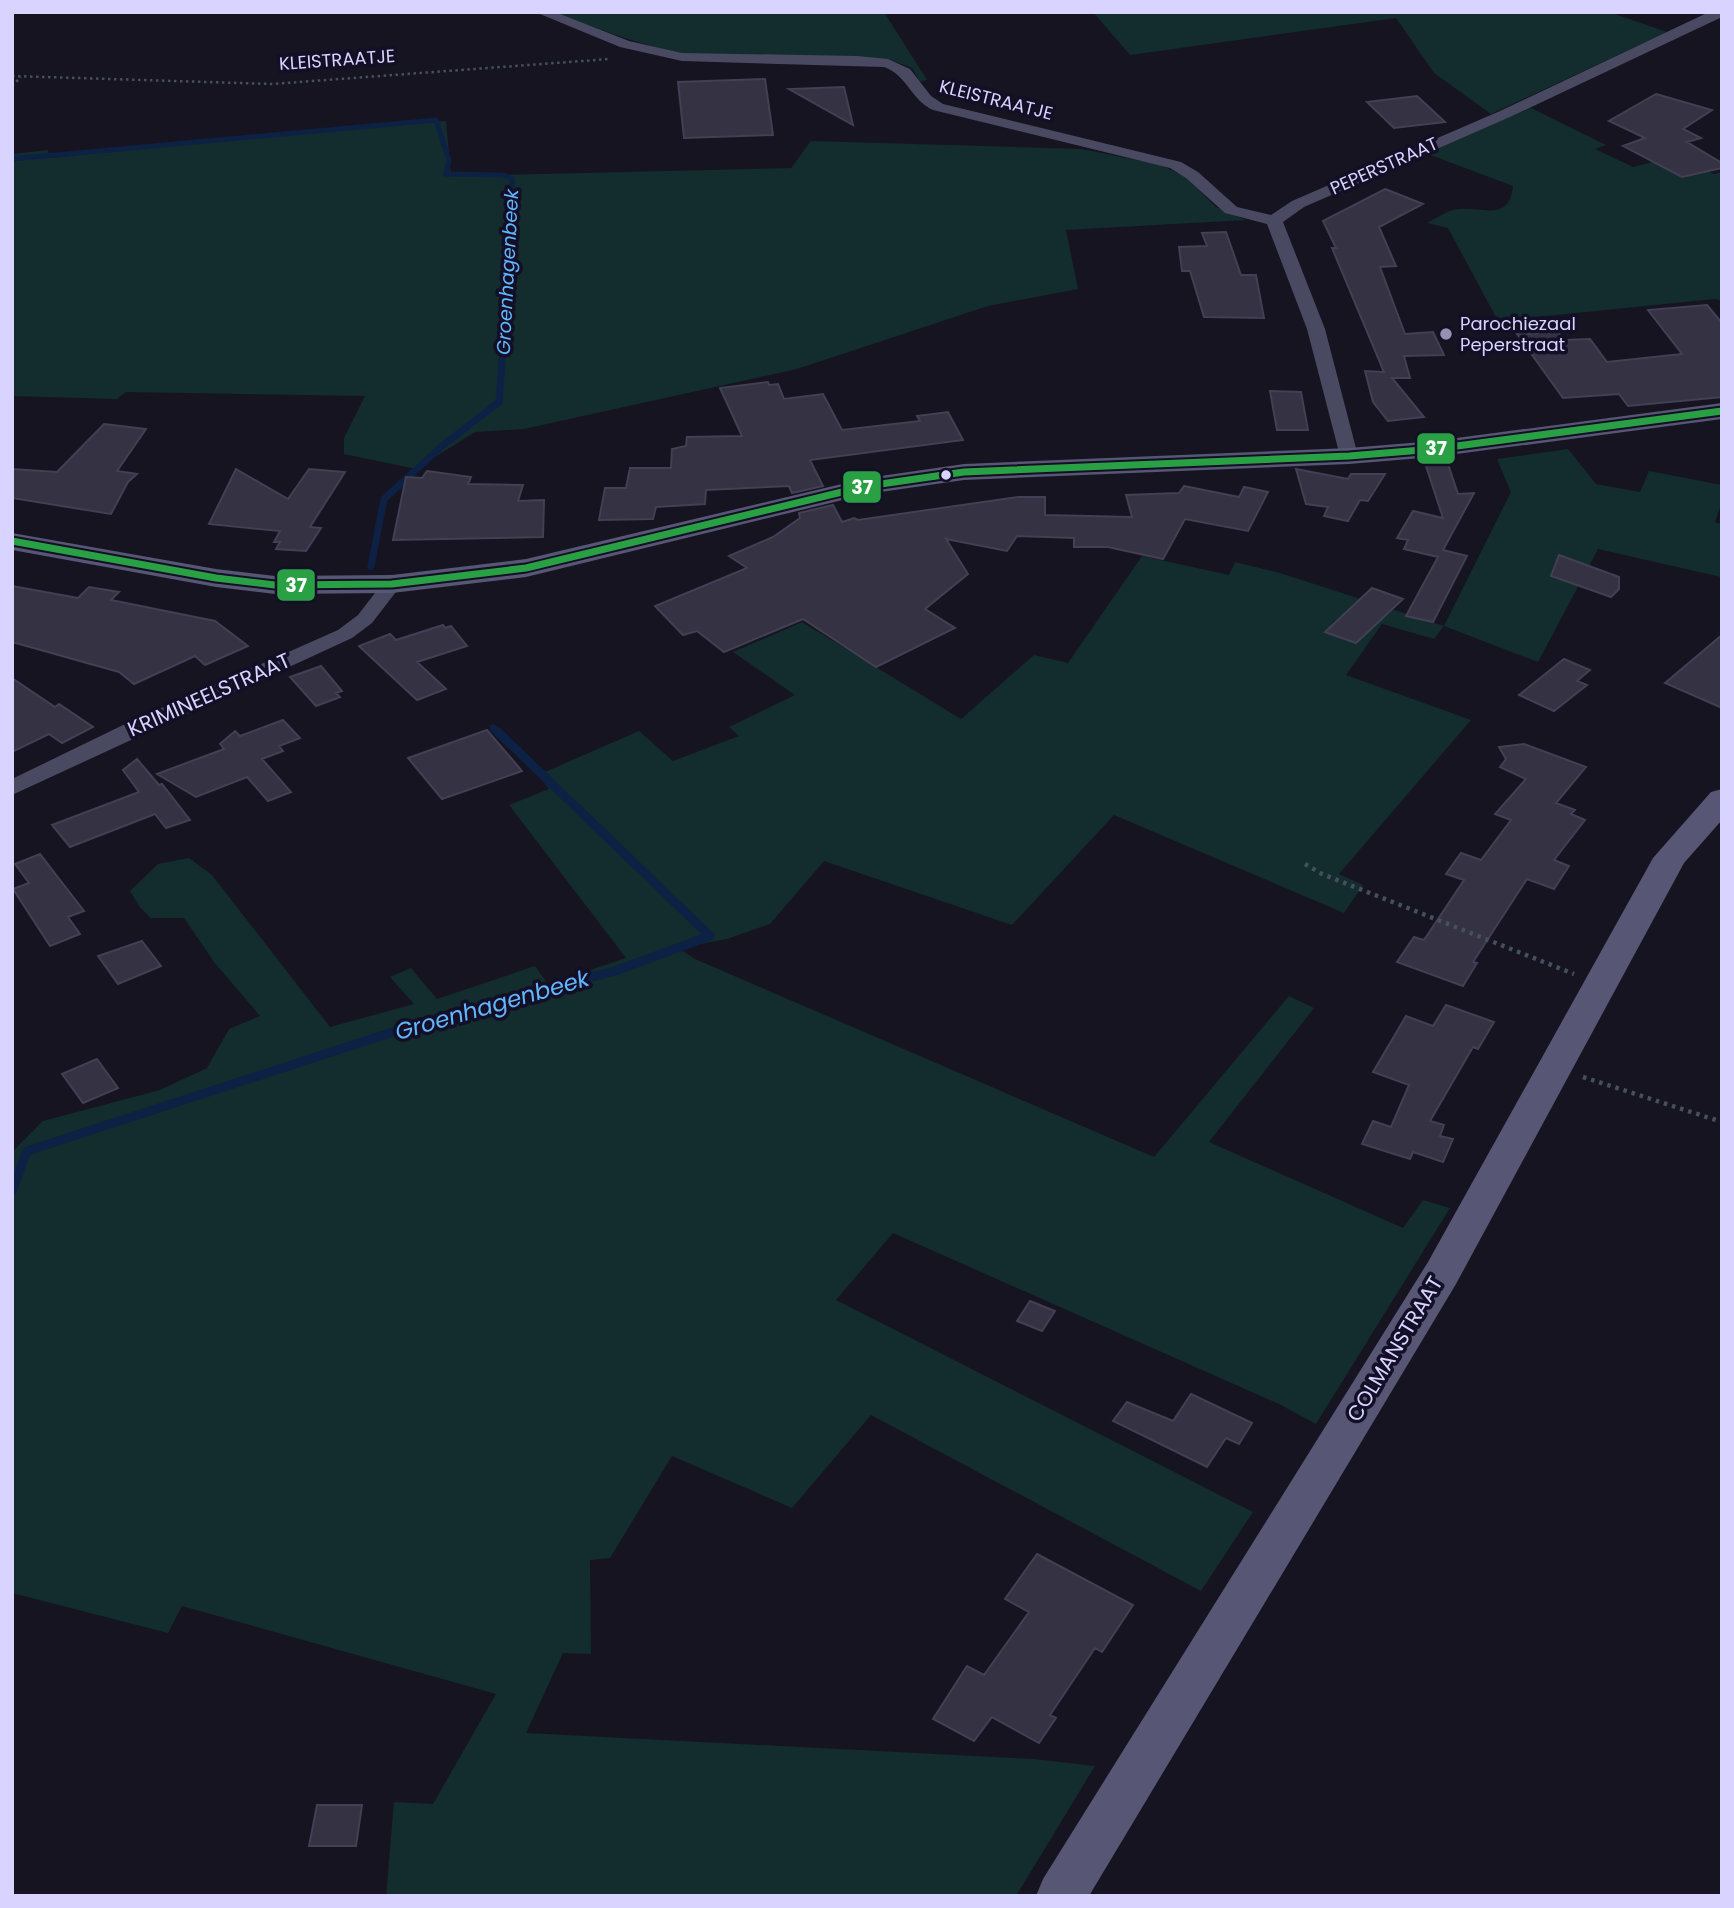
<svg xmlns="http://www.w3.org/2000/svg" width="1734" height="1908" font-family="Poppins,sans-serif">
	<style>
		.green { fill: #132c2d }
		.lines { fill: none; stroke-linecap: round; stroke-linejoin: round }
		.stream-far2 { stroke: #0d2144; stroke-width: 5 }
		.stream-far1 { stroke: #0d2144; stroke-width: 7 }
		.stream { stroke: #0d2144; stroke-width: 9 }
		.building { fill: #343243; stroke: #433f54; stroke-width: 2 }
		.path-far1 { stroke: #44505f; stroke-width: 2.5; stroke-dasharray: 2.5 3.5; stroke-linecap: butt }
		.path { stroke: #44505f; stroke-width: 4.5; stroke-dasharray: 3.5 5; stroke-linecap: butt }
		.minor { fill: #4a4962; fill-rule: evenodd }
		.secondary { fill: #575674; fill-rule: evenodd }
		.bus-1-casing { stroke: #130f26; stroke-width: 11 }
		.bus-1 { stroke: #2aa044; stroke-width: 7 }
		.poi-dot { fill: #9591b1; stroke: #130f26; stroke-width: 2.5 }
		.bus-dot { fill: #d9d4ff; stroke: #130f26; stroke-width: 2.5 }
		.labels { text-anchor: middle; stroke-width: 7; stroke-linejoin: round; paint-order: stroke }
		.far-street-label { font-size: 18px; fill: #d9d4ff; stroke: #130f26 }
		.far-poi-label { font-size: 18px; fill: #d9d4ff; stroke: #130f26; text-anchor: start }
		.far-water-label { font-size: 19px; font-style: italic; fill: #62b6ff; stroke: #130f26 }
		.street-label { font-size: 21px; fill: #d9d4ff; stroke: #130f26 }
		.water-label { font-size: 23px; font-style: italic; fill: #62b6ff; stroke: #130f26 }
		.line-badge { stroke: #130f26; stroke-width: 2.5 }
		.badge-label { font-size: 19px; text-anchor: middle; font-weight: bold; fill: #fff }
	</style>
	<rect width="100%" height="100%" fill="#161421"/>
	<path class="green" d="M554 12H884L927 80 920 82 912 68 891 60 692 55C644 47 599 29 554 12Z
		M1093 12H1609L1667 32 1491 114 1434 73 1396 18 1130 55Z
		M1531 108 1606 145 1595 149 1633 167 1676 156 1714 174 1722 172V301L1715 299 1498 321 1448 228 1427 223C1435 219 1445 212 1453 210 1479 204 1509 225 1513 186L1425 153Z
		M446 121 451 176 791 168 811 141 1082 149 1161 165 1186 177 1216 207 1246 220 1066 230 1078 289 988 306 797 369 524 429 475 432 416 469 344 454V438L365 396 126 392 117 399 12 396V154L48 150 49 158 346 127Z
		M1568 449 1596 484 1640 492 1649 471 1722 485V501L1715 522 1722 524 1721 577 1598 549 1538 662 1444 626 1434 639 1382 624 1346 675 1471 720 1339 874 1363 885 1344 913 1114 815 1012 925 824 861 770 924 727 939 678 948 695 959 1154 1157 1289 996 1314 1008 1209 1142 1403 1228 1423 1200 1450 1208 1316 1424 1279 1404 893 1233 836 1300 1253 1512 1201 1591 871 1415 792 1508 672 1456 610 1558 590 1560 591 1654 563 1653 526 1733 1034 1759 1095 1766 1016 1896H386L394 1802 433 1804 496 1694 182 1606 168 1633 12 1593V1152L43 1121 160 1090 207 1068 229 1029 260 1016 214 962 184 918H151L139 906 130 891 158 864 189 858 212 875 330 1027 414 1004 390 977 411 968 437 999 535 966 548 984 626 958 509 805 549 789 538 775 639 731 673 761 739 736 729 727 795 695 733 652 802 622 961 719 1034 655 1068 663 1142 556 1229 575 1235 562 1280 573 1444 626 1511 492 1497 459Z"/>
	<g class="lines">
		<path class="stream-far2" d="M12 159 436 120 449 160 446 174 504 175 512 179 513 231 505 324"/>
		<path class="stream-far1" d="M371 566 384 499 442 446 499 402 505 323
			M493 728 499 734"/>
		<path class="stream" d="M12 1191 27 1151 439 1017 615 971 710 936 498 732"/>
	</g>
	<path class="building" d="M765 79 773 135 684 138 678 82Z
		M844 87 853 125 789 89Z
		M1656 94 1712 110 1683 129 1701 138 1687 142 1722 163V168L1682 177 1623 146 1645 138 1609 121Z
		M1417 96 1445 122 1394 128 1367 102Z
		M1385 189 1423 204 1379 227 1396 266 1380 267 1405 334 1433 332 1444 355 1404 356 1410 378H1392L1424 417 1388 421 1373 402 1365 371 1384 372 1332 248H1336L1323 221Z
		M1226 232 1241 275H1256L1264 318 1204 317 1190 271H1182L1179 247 1207 246 1202 233Z
		M1707 305 1722 323V397L1628 406 1619 394 1563 398 1517 334 1558 332 1564 340 1590 339 1607 362 1682 354 1648 310Z
		M768 382 769 385 778 384 784 399 823 394 842 430 920 421 917 416 948 412 963 440 810 460 823 486 792 493 789 486 706 490 705 504 656 507 653 519 599 520 605 488H626L630 468H671L672 449 686 446 687 437 742 436 720 388Z
		M1270 391 1301 392 1308 430H1277Z
		M104 424 146 429 117 471 137 474 128 482 111 514 12 498V469L57 472Z
		M1446 458 1458 494 1474 493 1443 550 1467 556 1433 622 1406 616 1438 557 1404 549 1408 540 1397 538 1413 511 1443 518 1424 460Z
		M236 469 288 499 309 469 345 472 310 527 321 528 306 551 276 549 280 542H274L280 531 209 524Z
		M1296 469 1348 479 1351 474H1385L1368 501 1360 500 1348 521 1324 516 1328 507 1306 504Z
		M427 471 471 477 468 484 523 485 518 501 544 500 543 537 393 540 406 477 422 478Z
		M1184 486 1239 497 1244 487 1268 492 1248 531 1185 519 1163 559 1108 547H1074V538L1017 536 1007 551 946 539 968 574 925 609 955 628 876 667 803 619 724 652 697 631 683 635 655 606 747 568 729 556 773 537 800 518 799 513 833 505 842 522 854 518 858 520 1018 497H1045V515L1132 517 1126 495 1179 493Z
		M1559 555 1619 577V589L1611 597 1551 576Z
		M12 586 78 598 89 587 119 592 111 600 215 621 248 646 205 665 195 656 134 684 119 672 12 642Z
		M1372 588 1403 599 1356 643 1325 632Z
		M443 625 445 628 451 626 467 646 417 662 446 689 417 700 359 646 390 634 396 640Z
		M1722 635V708L1665 683Z
		M1564 659 1590 670 1577 681 1587 685 1554 711 1519 695Z
		M321 666 342 691 336 693 340 697 316 706 290 677Z
		M12 678 55 707 59 704 93 727 62 743 49 734 12 752Z
		M283 720 300 738 279 746 283 751 262 759 291 792 268 801 247 777 196 797 157 774 224 749 220 744 235 731 240 736Z
		M487 730 522 771 442 799 408 758Z
		M1524 744 1586 767 1556 803 1575 810 1571 814 1585 820 1554 860 1569 866 1554 889 1527 879 1473 962 1477 963 1463 986 1397 962 1414 937 1424 940 1464 880 1446 874 1461 853 1481 860 1511 820 1495 814 1526 779 1500 767 1506 759 1499 747Z
		M137 759 159 785 162 784 190 820 166 828 155 814 70 847 52 825 139 792 123 770Z
		M40 854 84 911 68 917 80 934 50 946 13 889 29 883 15 864Z
		M142 941 161 966 118 984 98 956Z
		M1446 1005 1494 1022 1478 1049 1473 1047 1430 1121 1444 1125 1440 1136 1453 1139 1443 1162 1413 1152 1410 1159 1362 1144 1373 1121 1391 1127 1409 1085 1373 1072 1406 1016 1433 1026Z
		M97 1059 118 1088 83 1103 62 1074Z
		M1030 1301 1055 1311 1042 1331 1017 1321Z
		M1191 1394 1252 1423 1239 1444 1226 1438 1207 1467 1113 1421 1127 1402 1173 1421Z
		M1037 1554 1133 1605 1102 1652 1095 1648 1050 1715 1056 1718 1039 1743 992 1717 974 1741 933 1719 967 1666 984 1675 1029 1612 1005 1599Z
		M317 1805H362L356 1846H309Z"/>
	<g class="lines">
		<path class="path-far1" d="M12 76 272 84 609 59
			M12 86 21 77"/>
		<path class="path" d="M1305 864 1322 874 1574 974
			M1583 1077 1722 1122"/>
		<path class="minor" d="M535 12H555L629 41 682 53 857 56 888 59 910 69 931 96 943 104 1181 162 1198 172 1237 207 1271 215 1292 201 1500 111 1709 12H1722V17L1510 117 1304 207 1283 222 1325 329 1358 456 1349 462 1340 456 1307 329 1267 224 1225 213 1186 178 1170 168 933 110C911 100 907 75 884 67L682 61 620 47Z
			M392 578 399 580 402 584 372 623 352 638 12 795V779L121 726 338 630 358 615 385 580Z"/>
		<path class="secondary" d="M1722 403V419L1434 457 1349 464 964 480 867 494 526 577 392 593 275 594 216 587 12 550V533L216 569 275 576 392 575 526 559 867 478 964 464 1349 448 1434 441Z
			M1722 789V820L1684 863 1456 1284 1089 1896H1036L1043 1879 1428 1262 1653 858 1711 792Z"/>
		<g class="bus-1-casing">
			<path id="bus-1" d="M12 541 216 578 275 585 392 584 526 568 867 486 964 472 1349 456 1434 449 1722 411"/>
		</g>
		<use href="#bus-1" class="bus-1"/>
	</g>
	<circle class="poi-dot" cx="1446" cy="334" r="7"/>
	<circle class="bus-dot" cx="946" cy="475" r="6"/>
	<g class="labels">
		<g class="far-street-label">
			<text transform="translate(337 60) rotate(-4)" y="6">KLEISTRAATJE</text>
			<text transform="translate(996 100) rotate(14)" y="6">KLEISTRAATJE</text>
			<text transform="translate(1384 166) rotate(-24)" y="6">PEPERSTRAAT</text>
		</g>
		<g class="far-poi-label">
			<text x="1460" y="330">Parochiezaal<tspan x="1460" dy="21">Peperstraat</tspan></text>
		</g>
		<g class="far-water-label">
			<text transform="translate(507 272) rotate(-87)" y="7">Groenhagenbeek</text>
		</g>
		<g class="street-label">
			<text transform="translate(209 695) rotate(-24)" y="7">KRIMINEELSTRAAT</text>
			<text transform="translate(1395 1349) rotate(-59)" y="7">COLMANSTRAAT</text>
		</g>
		<g class="water-label">
			<text transform="translate(492 1005) rotate(-16)" y="8">Groenhagenbeek</text>
		</g>
	</g>
	<g class="line-badge">
		<rect x="1416" y="432" width="40" height="33" rx="7" fill="#2aa044"/>
		<rect x="842" y="470" width="40" height="34" rx="7" fill="#2aa044"/>
		<rect x="276" y="568" width="40" height="34" rx="7" fill="#2aa044"/>
	</g>
	<g class="badge-label">
		<text x="1436" y="455">37</text>
		<text x="862" y="494">37</text>
		<text x="296" y="592">37</text>
	</g>
	<rect width="1734" height="1908" fill="none" stroke="#d9d4ff" stroke-width="28"/>
</svg>
